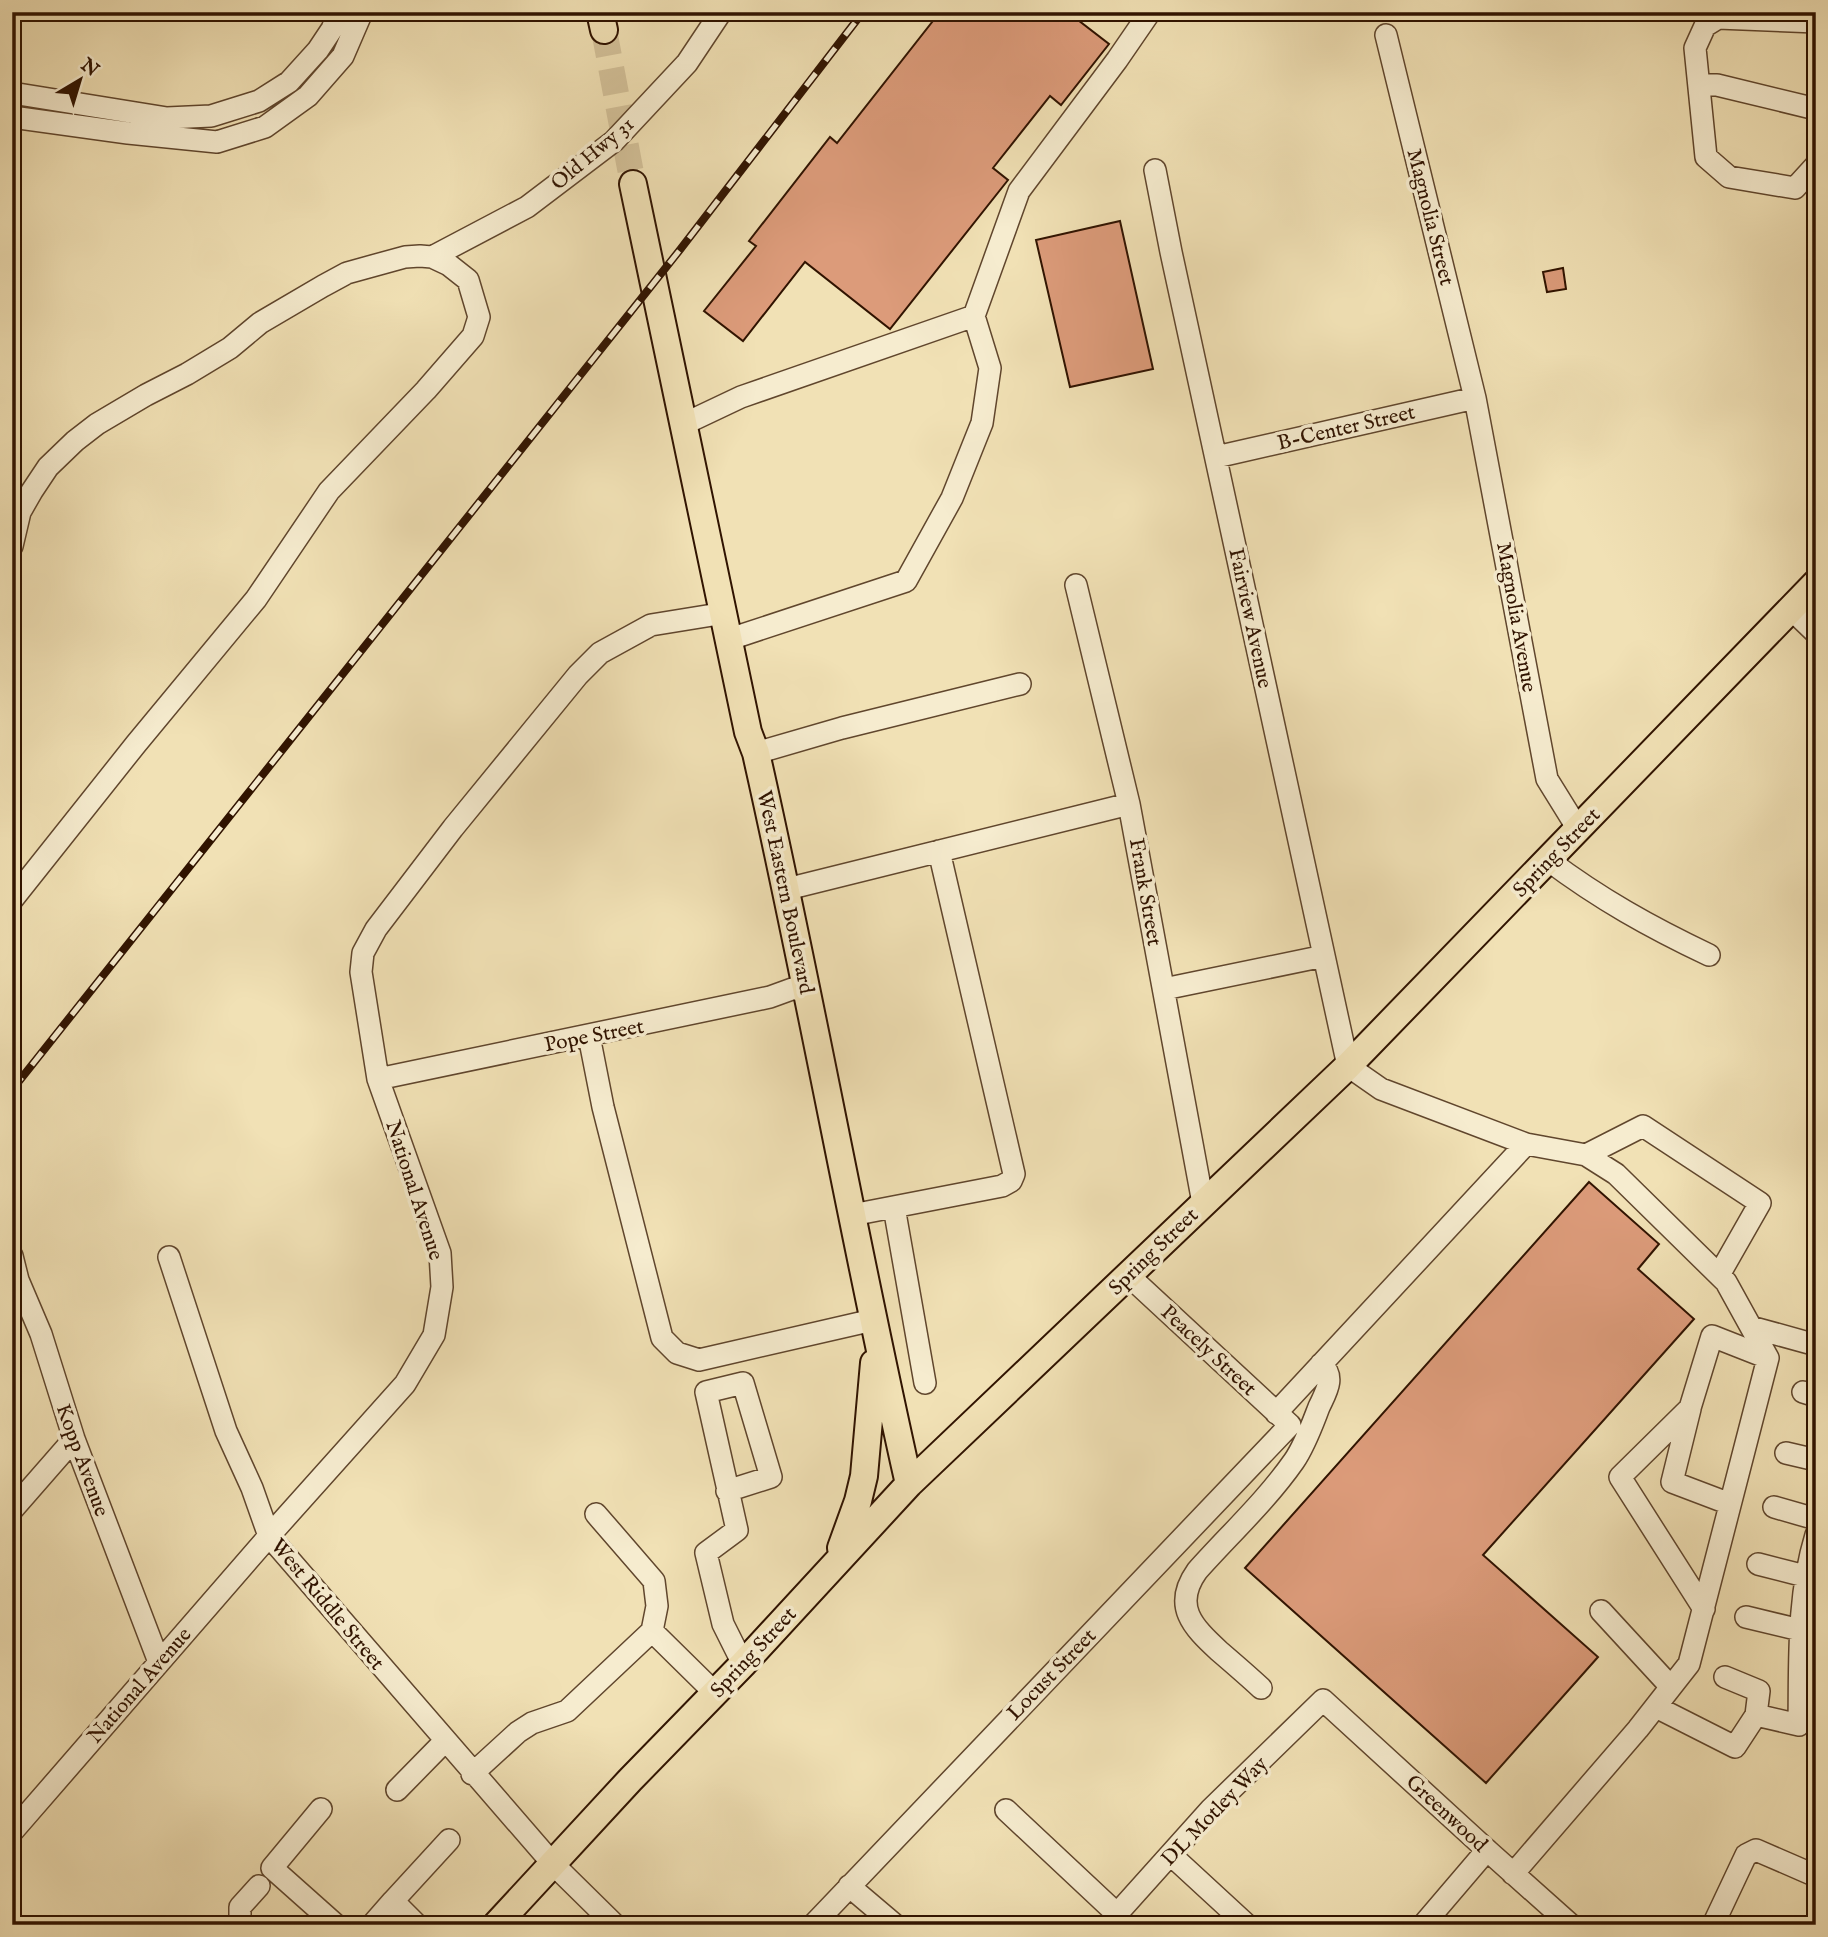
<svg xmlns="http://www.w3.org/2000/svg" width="1828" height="1937" font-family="'IM FELL English',serif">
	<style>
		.building { fill: #dc9b7a; stroke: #301300; stroke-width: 2 }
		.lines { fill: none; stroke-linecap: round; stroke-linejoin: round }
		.major-tunnel { stroke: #d4c29a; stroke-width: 26; stroke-dasharray: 26 13; stroke-linecap: butt }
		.minor-casing { stroke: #60462d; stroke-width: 24 }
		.major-casing { stroke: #301300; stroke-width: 30 }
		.minor { stroke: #f6eccf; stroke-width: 21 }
		.major { stroke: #f1e1b5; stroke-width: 26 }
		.rail-casing { stroke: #301300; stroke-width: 8 }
		.rail { stroke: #f6eccf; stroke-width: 5; stroke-dasharray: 16; stroke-linecap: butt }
		.labels { text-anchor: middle; stroke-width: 7; stroke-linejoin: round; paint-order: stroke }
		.street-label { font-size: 21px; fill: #301300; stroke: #f6eccf }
	</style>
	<rect width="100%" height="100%" fill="#f1e1b5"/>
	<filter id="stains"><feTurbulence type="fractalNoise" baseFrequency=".00286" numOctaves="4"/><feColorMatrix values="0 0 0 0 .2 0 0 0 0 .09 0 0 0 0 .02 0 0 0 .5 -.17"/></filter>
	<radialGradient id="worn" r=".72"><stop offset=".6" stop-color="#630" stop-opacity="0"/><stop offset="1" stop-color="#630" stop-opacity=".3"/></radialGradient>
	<path class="building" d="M940 12H1084L1078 20 1109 44 1061 105 1050 96 993 168 1008 180 890 329 805 262 743 341 704 311 756 246 749 241 830 137 837 143Z
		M1120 221 1153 369 1070 387 1036 240Z
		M1563 268 1566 289 1547 292 1543 272Z
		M1589 1182 1659 1244 1638 1269 1694 1319 1483 1555 1598 1657 1486 1783 1245 1568Z"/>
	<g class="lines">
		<path class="major-tunnel" d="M604 30 633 184"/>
		<g class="minor-casing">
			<path id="minor" d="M1816 22 1718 18 1705 26 1695 48 1706 157 1729 177 1795 188 1816 165
				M1386 35 1475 398 1547 779 1578 829
				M1699 85H1717L1816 109
				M12 93 167 118 211 116 259 101 289 82 318 50 332 29 339 12
				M12 117 128 133 217 142 265 127 308 96 343 56 362 12
				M1155 170 1171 252 1348 1066 1381 1089 1526 1144 1586 1155 1616 1174 1726 1282 1768 1358 1689 1664 1638 1729 1513 1874
				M432 257 527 207 614 141 687 63 721 12
				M684 424 741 397 974 316 1019 191 1117 60 1150 12
				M1216 457 1475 398
				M12 546 20 512 32 491 48 467 75 441 97 424 146 395 187 374 230 348 260 323 323 286 347 273 405 257 420 256 432 257 449 265 468 280 479 317 473 336 426 390 329 491 256 599 136 744 12 900
				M1076 585 1129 804 1203 1203
				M1791 609 1816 633
				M730 639 906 581 952 498 982 423 990 368 974 316
				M756 753 842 728 1020 684
				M1548 860C1600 899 1650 927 1709 955
				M787 889 1129 804
				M1164 989 1324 956
				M589 1036 603 1107 662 1338 677 1353 699 1360 873 1320
				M378 1079 770 997 792 989H808
				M1586 1155 1643 1126 1760 1203 1719 1275
				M894 1207 925 1383
				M852 1215 1002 1186 1011 1181 1014 1174 939 851
				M12 1256 18 1280 41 1334 74 1439 159 1662
				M169 1257 226 1431 252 1488 269 1536 553 1864 615 1925
				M1751 1327 1816 1345
				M1803 1392 1816 1396
				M1690 1409 1672 1482 1730 1504
				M1276 1413 1526 1144
				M1786 1453 1816 1460
				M727 1491 771 1477 743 1383 706 1392 737 1530 706 1553 723 1624 743 1664
				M1774 1507 1816 1519
				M12 1510 74 1439
				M596 1514 654 1581 657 1606 652 1631 715 1693
				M1758 1564 1805 1576
				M1704 1609 1620 1477 1690 1408 1712 1336 1768 1358
				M1601 1611 1671 1687
				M1746 1617 1800 1630
				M1725 1677 1759 1691 1756 1715 1799 1725C1800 1661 1797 1597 1816 1535
				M1261 1688C1247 1675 1233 1663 1219 1651 1193 1627 1172 1606 1197 1571 1229 1535 1266 1501 1294 1461 1305 1445 1312 1425 1319 1407 1326 1392 1336 1377 1321 1364
				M1656 1707 1735 1747 1756 1715
				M472 1774 518 1732 532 1723 567 1711 652 1631
				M397 1790 445 1741
				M321 1809 272 1868 336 1925
				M1006 1810 1117 1914
				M12 1832 269 1536 405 1384 434 1335 442 1287 440 1253 378 1079 361 972 363 953 376 929 453 828 578 675 600 653 651 625 725 613
				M1171 1855 1247 1925
				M849 1886 895 1925
				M240 1925V1907L259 1886
				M372 1925 393 1901
				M417 1925 393 1901 449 1840
				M813 1925 1290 1425 1128 1275
				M1107 1925 1211 1809 1323 1700 1487 1850 1571 1925
				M1423 1925 1487 1850
				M1713 1925 1746 1855 1756 1850 1816 1876"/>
		</g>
		<g class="major-casing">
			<path id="major" d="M600 12 604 30
				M633 184 748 732 756 753C811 996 854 1241 909 1484
				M841 1548 858 1501 864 1476 874 1363
				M496 1925 630 1780 743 1664 909 1484 1348 1066 1816 583"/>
		</g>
		<use href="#minor" class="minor"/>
		<use href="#major" class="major"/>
		<g class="rail-casing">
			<path id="rail" d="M12 1090 679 251 863 12"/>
		</g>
		<use href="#rail" class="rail"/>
	</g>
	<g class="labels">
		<g class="street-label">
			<text transform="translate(592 153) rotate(-40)" y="7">Old Hwy 31</text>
			<text transform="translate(1431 217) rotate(76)" y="7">Magnolia Street</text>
			<text transform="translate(1346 427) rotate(-13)" y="7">B-Center Street</text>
			<text transform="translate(1517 617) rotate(80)" y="7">Magnolia Avenue</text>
			<text transform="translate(1251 618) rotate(78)" y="7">Fairview Avenue</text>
			<text transform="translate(1556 852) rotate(-46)" y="7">Spring Street</text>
			<text transform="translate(786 892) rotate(78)" y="7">West Eastern Boulevard</text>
			<text transform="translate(1146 892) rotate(80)" y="7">Frank Street</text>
			<text transform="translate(594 1035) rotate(-11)" y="7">Pope Street</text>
			<text transform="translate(415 1190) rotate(72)" y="7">National Avenue</text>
			<text transform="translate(1153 1251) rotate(-44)" y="7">Spring Street</text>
			<text transform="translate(1209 1350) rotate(43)" y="7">Peacely Street</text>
			<text transform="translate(83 1460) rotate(70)" y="7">Kopp Avenue</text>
			<text transform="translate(328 1604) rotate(50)" y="7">West Riddle Street</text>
			<text transform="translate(753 1652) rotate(-47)" y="7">Spring Street</text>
			<text transform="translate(1051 1674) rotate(-46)" y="7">Locust Street</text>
			<text transform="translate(139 1685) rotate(-49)" y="7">National Avenue</text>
			<text transform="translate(1214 1811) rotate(-46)" y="7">DL Motley Way</text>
			<text transform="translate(1447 1813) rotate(43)" y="7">Greenwood</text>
		</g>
	</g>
	<rect width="1828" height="1937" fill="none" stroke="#f1e1b5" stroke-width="42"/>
	<rect x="14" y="14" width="1800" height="1909" fill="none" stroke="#301300" stroke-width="3.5"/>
	<rect x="21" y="21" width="1786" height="1895" fill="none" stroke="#301300" stroke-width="2"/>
	<g transform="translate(80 80) rotate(38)" stroke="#f6eccf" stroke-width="5" paint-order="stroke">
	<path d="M0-5L12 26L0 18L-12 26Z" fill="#301300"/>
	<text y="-10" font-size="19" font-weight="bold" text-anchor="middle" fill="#301300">N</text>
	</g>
	<rect width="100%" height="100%" filter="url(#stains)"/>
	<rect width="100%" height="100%" fill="url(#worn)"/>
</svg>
